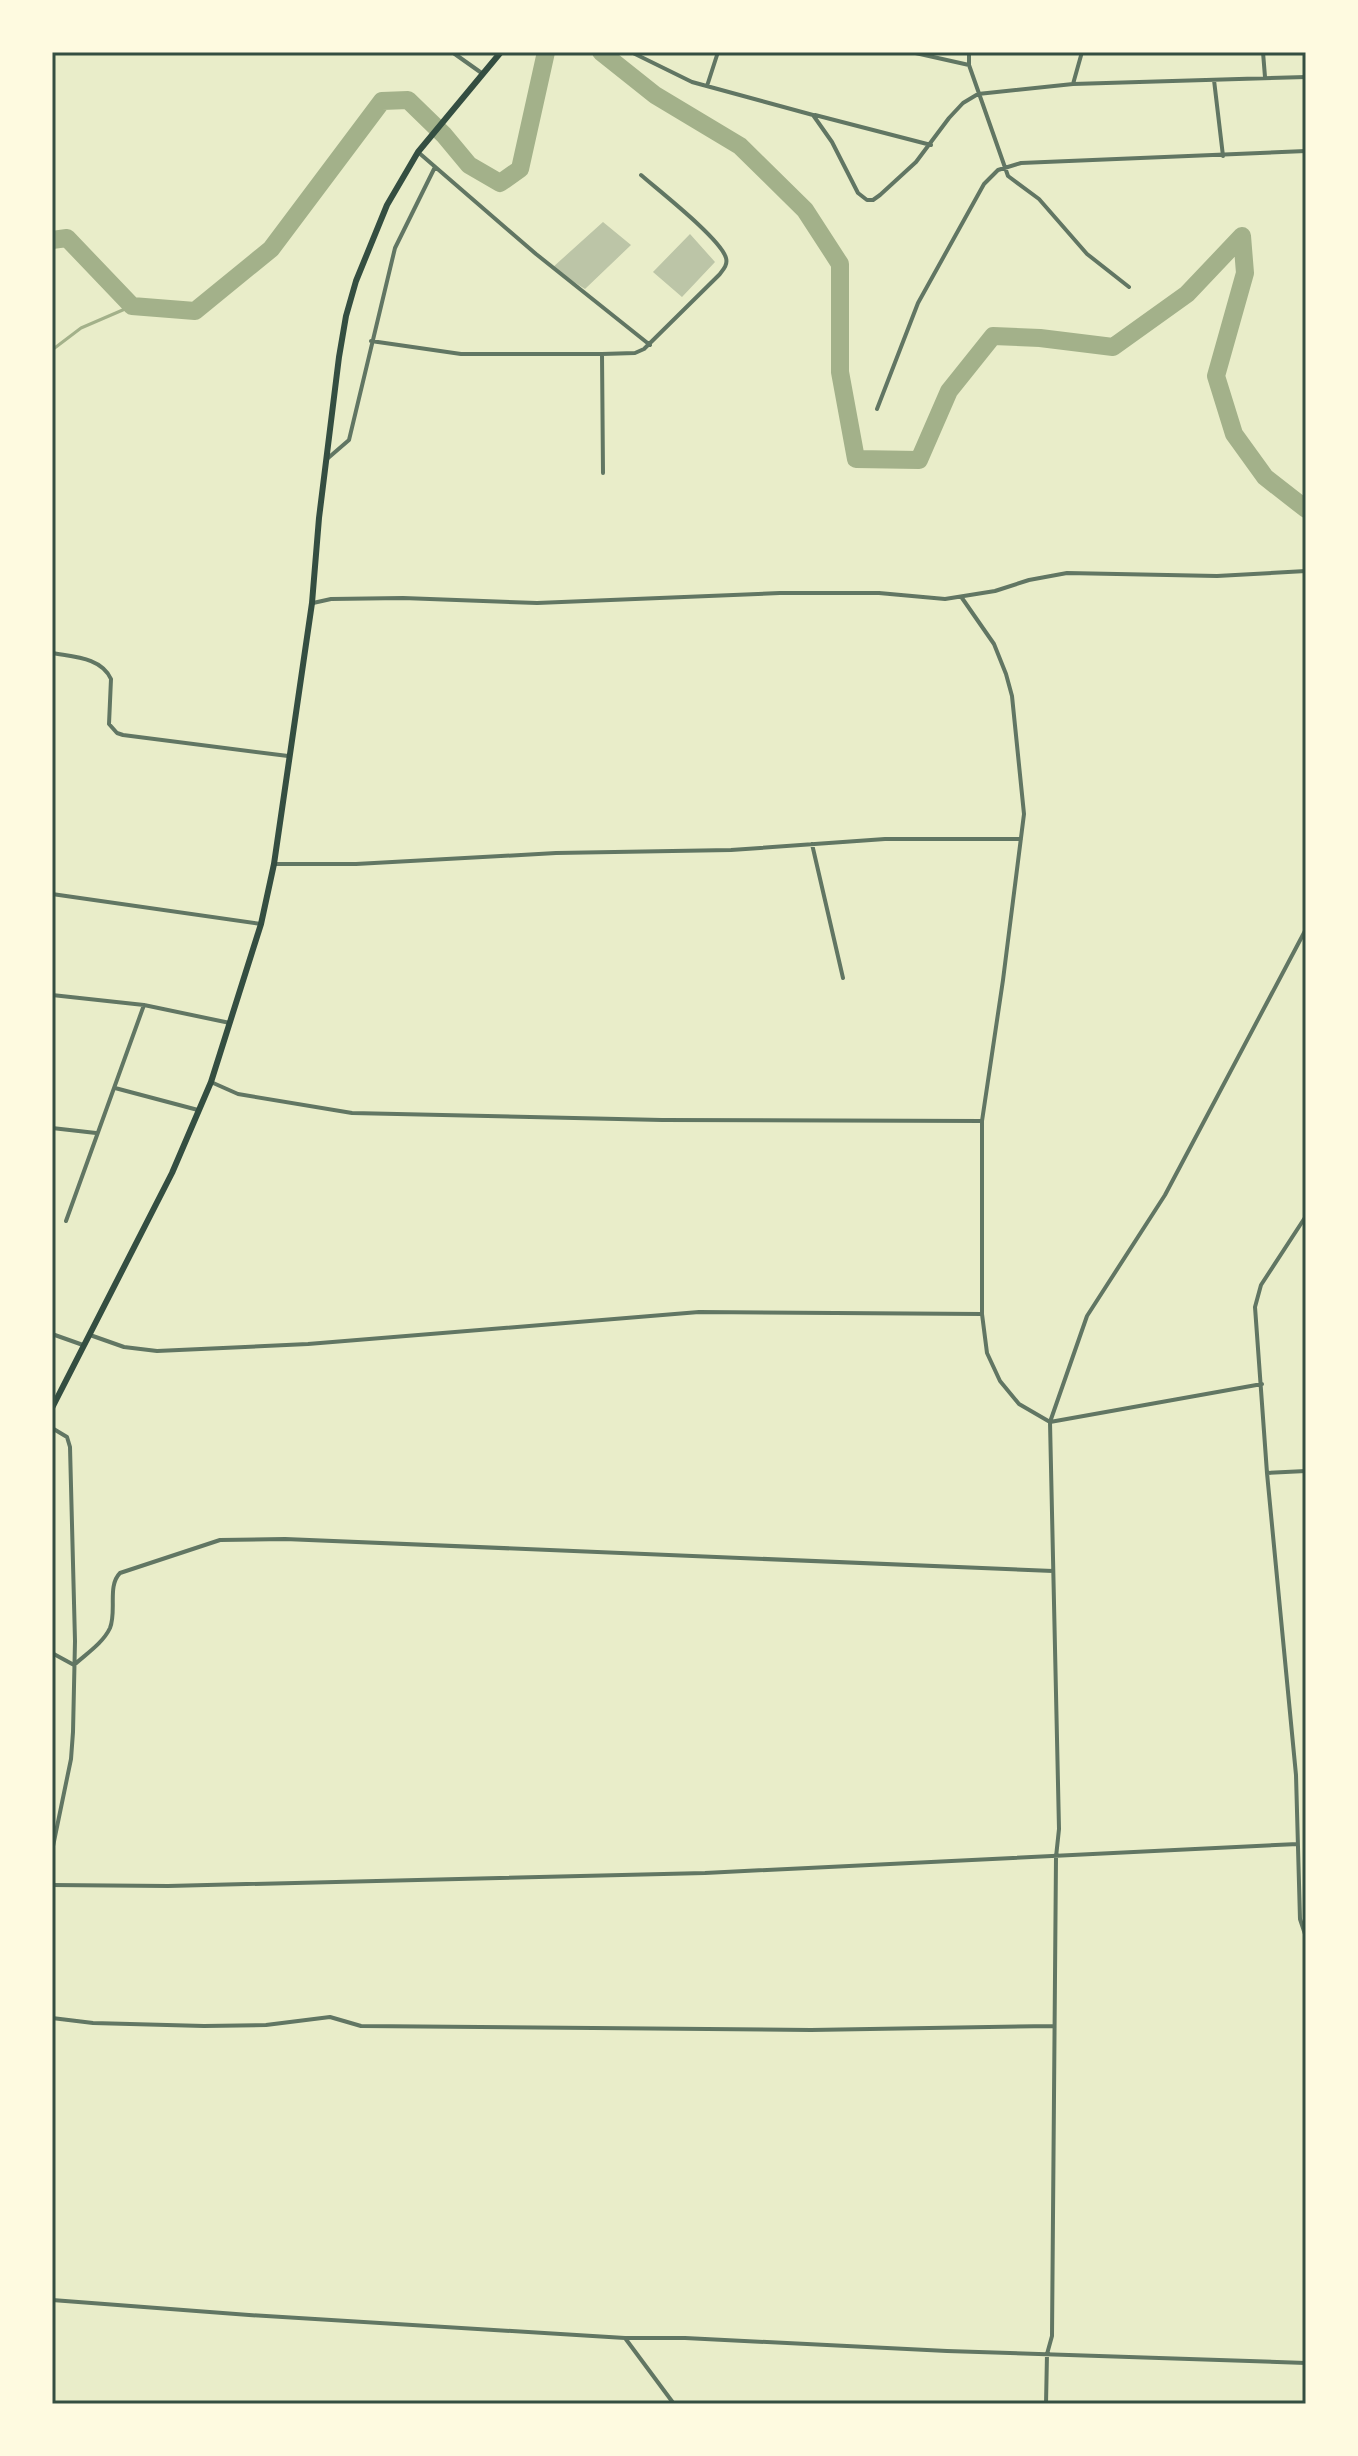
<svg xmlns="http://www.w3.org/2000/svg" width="1358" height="2456" font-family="Barlow,sans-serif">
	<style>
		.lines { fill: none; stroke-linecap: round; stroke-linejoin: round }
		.stream { stroke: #a3b18a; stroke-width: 3 }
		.river { stroke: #a3b18a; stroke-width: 18 }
		.building { fill: #bcc5a7 }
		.minor { stroke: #617663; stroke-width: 4 }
		.trunk { stroke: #344e41; stroke-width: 6 }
		.neatline { fill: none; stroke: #344e41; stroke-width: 3 }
	</style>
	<rect width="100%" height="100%" fill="#e9edc9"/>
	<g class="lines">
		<path class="stream" d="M52 350 81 328 132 306"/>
		<path class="river" d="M601 52 655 95 740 146 805 210 840 264V372L856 459 919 460 949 391 993 336 1040 338 1113 347 1187 294 1242 236 1245 273 1216 376 1234 434 1265 477 1306 509
			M52 240 67 238 132 306 195 311 271 249 382 101 408 100 444 135 469 165 500 183 520 169 546 52"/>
	</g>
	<path class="building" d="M603 222 631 245 585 289 552 268Z
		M690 234 715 262 682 297 653 272Z"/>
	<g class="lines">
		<path class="minor" d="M452 52 483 74
			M631 52 692 82 813 115 832 142 858 193 867 200H873L880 195 916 162 949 118 963 103 978 94 1073 84 1306 77
			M911 52 969 65
			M969 52V65L1008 176 1039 199 1087 254 1129 287
			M1263 52 1265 77
			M1214 80 1223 156
			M1073 84 1082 52
			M707 86 718 52
			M815 115 931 145
			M418 152 536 254 650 345
			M371 341 461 354H602L635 353 644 349 719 275C723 270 728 265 726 258 721 239 658 190 641 175
			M602 354 603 473
			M877 409 918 303 984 184 998 170 1021 163 1306 151
			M327 459 349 440 395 248 435 167
			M313 603 331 599 403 598 537 603 780 593H879L945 599 995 591 1029 580 1067 573 1217 576 1306 571
			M52 653C73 657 101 657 111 679L109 724 117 733 123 735 288 756
			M812 844 843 978
			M274 864H356L556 853 731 850 885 839H1021
			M52 894 261 924
			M52 995 144 1005 230 1023
			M211 1082 238 1094 352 1113 662 1120 982 1121 1003 980 1024 814 1012 696 1006 674 994 644 962 598
			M115 1088 198 1110
			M982 1121V1314L987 1353 1000 1381 1019 1404 1050 1422 1262 1384
			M52 1128 96 1133
			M1306 1216 1261 1285 1255 1307 1267 1473 1296 1775 1300 1919 1306 1937
			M66 1221 144 1005
			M52 1334 83 1345
			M90 1335 124 1347 157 1351 308 1344 699 1312 982 1314
			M52 1428 67 1437 70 1447 75 1641 73 1732 71 1759 52 1851
			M1267 1473 1306 1471
			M52 1653 74 1665C86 1654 103 1643 110 1628 117 1611 107 1586 120 1573L220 1540 285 1539 1053 1571
			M52 1885 168 1886 705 1873 1298 1844
			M52 2018 93 2023 204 2026 266 2025 330 2017 361 2026 811 2030 1053 2026
			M52 2300 249 2315 625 2338H685L947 2351 1306 2363
			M625 2338 674 2404
			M1046 2404 1047 2354 1052 2336 1056 1857 1059 1829 1050 1422 1087 1316 1165 1195 1306 929"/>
		<path class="trunk" d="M52 1408 172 1173 211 1082 261 924 274 864 312 603 319 518 339 357 346 316 356 281 387 205 418 152 501 52"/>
	</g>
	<rect width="1358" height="2456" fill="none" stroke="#fefae0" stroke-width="108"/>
	<rect x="54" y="54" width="1250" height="2348" class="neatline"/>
</svg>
